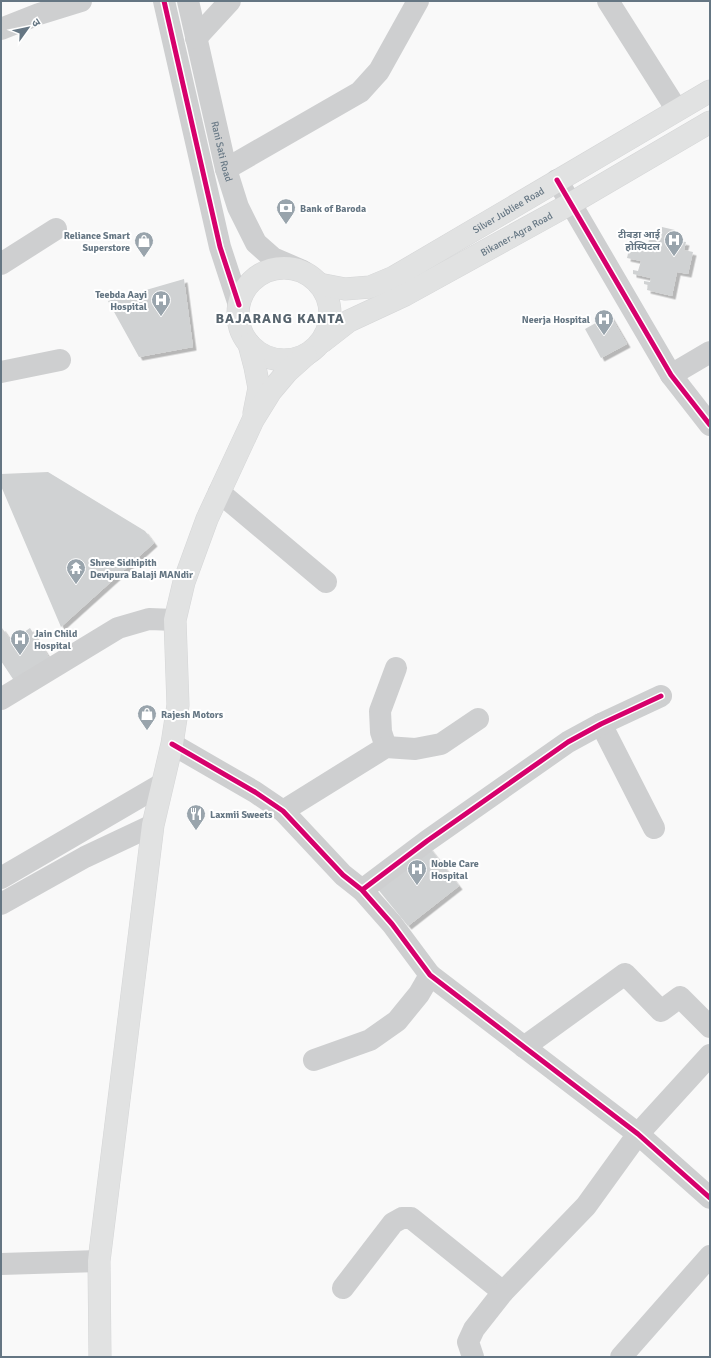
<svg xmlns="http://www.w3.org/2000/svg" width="711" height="1358" font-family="Signika,'Noto Sans Devanagari',sans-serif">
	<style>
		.building { fill: #d0d2d3; filter: url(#shadow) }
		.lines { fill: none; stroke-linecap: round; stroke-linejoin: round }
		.major-casing { stroke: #d5d6d7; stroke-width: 23 }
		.minor { stroke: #cecfd0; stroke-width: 22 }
		.major { stroke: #e1e2e2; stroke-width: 22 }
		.cycleway-casing { stroke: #fff; stroke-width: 8 }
		.cycleway { stroke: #d6006c; stroke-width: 5 }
		.labels { text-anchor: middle; stroke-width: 4; stroke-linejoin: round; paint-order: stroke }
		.street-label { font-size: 10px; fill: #657683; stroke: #fff }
		.poi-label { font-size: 10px; font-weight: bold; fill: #657683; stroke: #fff; text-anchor: start }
		.district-label { font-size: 14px; font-weight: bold; letter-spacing: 1px; fill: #57646e; stroke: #fff }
	</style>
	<defs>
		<filter id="shadow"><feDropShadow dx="3.5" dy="3.5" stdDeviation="0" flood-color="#0004"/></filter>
	</defs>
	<rect width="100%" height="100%" fill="#f9f9f9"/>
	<path class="building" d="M662 227 675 230 673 240 686 242 684 250 693 252 688 274 677 272 672 296 647 290 648 285 644 284V281L650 282 651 278 633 274V270L638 271 641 261 627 258 630 245 647 249 650 235 660 237Z
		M184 279 193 347 139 357 108 301Z
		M610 315 627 344 601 358 585 329Z
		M48 472 145 531 154 543 61 627 1 486V474Z
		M1 628H2L11 641 30 628 50 659 15 682 1 661Z
		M429 847 459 886 408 926 377 888Z"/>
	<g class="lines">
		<g class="major-casing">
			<g id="major">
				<circle cx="284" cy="314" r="46"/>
				<path id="s2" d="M319 284 345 289 370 287 394 277 710 91"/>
				<path id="s3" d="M322 342 349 321 405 295 570 204 710 122"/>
				<path d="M249 344 255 367 259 388 254 413"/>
				<path d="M100 1357 99 1261 153 825 172 744 178 705 175 620 184 582 207 519 253 420 271 391 287 372 306 355"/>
			</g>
		</g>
		<g class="minor">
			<path d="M164 1 220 247 239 305"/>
			<path id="s1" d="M188 1 226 169 238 207 256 243 273 258 303 271"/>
			<path d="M608 1 677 110"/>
			<path d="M1 29 39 14 81 1"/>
			<path d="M196 38 230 1"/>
			<path d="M226 169 360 92 379 71 418 1"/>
			<path d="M557 180 671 375 710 425"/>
			<path d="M1 264 56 229"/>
			<path d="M1 372 60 360"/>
			<path d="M671 375 710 352"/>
			<path d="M219 492 326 582"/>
			<path d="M1 699 118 628 149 619 175 620"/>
			<path d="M601 724 654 828"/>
			<path d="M172 744 255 792 283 811 343 875 362 890 392 924 430 975 638 1134 710 1198"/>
			<path d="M386 747 381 732 380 711 396 668"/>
			<path d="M283 811 386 747 415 749 441 744 478 719"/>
			<path d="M1 878 162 784"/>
			<path d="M362 890 427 841 568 742 601 724 661 696"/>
			<path d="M1 904 85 857 153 825"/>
			<path d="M524 1047 625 974 661 1011 680 997 710 1027"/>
			<path d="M314 1060 370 1040 397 1021 419 994 430 975"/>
			<path d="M1 1264 99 1261"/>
			<path d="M343 1288 393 1223 402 1218H411L503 1292"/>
			<path d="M473 1357 468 1342 474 1329 503 1292 586 1206 638 1134 710 1055"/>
			<path d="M621 1357 710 1256"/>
		</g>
		<use href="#major" class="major"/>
		<g class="cycleway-casing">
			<path id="cycleway" d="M164 1 220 247 239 305
				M557 180 671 375 710 425
				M172 744 255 792 283 811 343 875 362 890 392 924 430 975 638 1134 710 1198
				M362 890 427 841 568 742 601 724 661 696"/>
		</g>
		<use href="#cycleway" class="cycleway"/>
	</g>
	<defs>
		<g id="bank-pin" transform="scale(1)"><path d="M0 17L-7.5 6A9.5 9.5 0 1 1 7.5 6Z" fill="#99a4ac" stroke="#fff"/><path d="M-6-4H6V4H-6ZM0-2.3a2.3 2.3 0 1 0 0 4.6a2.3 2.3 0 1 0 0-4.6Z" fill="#fff"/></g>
		<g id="hospital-pin" transform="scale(1)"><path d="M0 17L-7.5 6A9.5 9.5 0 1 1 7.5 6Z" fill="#99a4ac" stroke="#fff"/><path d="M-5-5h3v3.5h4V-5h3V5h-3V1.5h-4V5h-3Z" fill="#fff"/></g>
		<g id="shop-pin" transform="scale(1)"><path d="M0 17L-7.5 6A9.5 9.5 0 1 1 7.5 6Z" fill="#99a4ac" stroke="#fff"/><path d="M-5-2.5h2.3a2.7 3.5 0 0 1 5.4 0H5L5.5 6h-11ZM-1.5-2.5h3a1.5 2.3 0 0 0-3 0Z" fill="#fff"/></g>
		<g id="temple-pin" transform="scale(1)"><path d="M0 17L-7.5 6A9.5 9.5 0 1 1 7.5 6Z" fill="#99a4ac" stroke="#fff"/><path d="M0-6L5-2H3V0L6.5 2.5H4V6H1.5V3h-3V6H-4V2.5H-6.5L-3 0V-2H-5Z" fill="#fff"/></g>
		<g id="restaurant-pin" transform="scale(1)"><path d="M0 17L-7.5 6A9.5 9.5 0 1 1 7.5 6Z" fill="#99a4ac" stroke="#fff"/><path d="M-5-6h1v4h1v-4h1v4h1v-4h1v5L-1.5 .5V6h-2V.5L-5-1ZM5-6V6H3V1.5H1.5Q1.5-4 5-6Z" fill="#fff"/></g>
	</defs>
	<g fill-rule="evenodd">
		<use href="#bank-pin" x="286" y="208"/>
		<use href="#hospital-pin" x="674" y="240"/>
		<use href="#shop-pin" x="144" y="241"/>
		<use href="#hospital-pin" x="161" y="300"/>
		<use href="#hospital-pin" x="604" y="319"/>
		<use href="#temple-pin" x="76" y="568"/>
		<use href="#hospital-pin" x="20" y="639"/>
		<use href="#shop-pin" x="147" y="714"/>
		<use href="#restaurant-pin" x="196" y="814"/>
		<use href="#hospital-pin" x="417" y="869"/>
	</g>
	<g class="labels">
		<g class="street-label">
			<text dy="4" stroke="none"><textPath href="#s1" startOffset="154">Rani Sati Road</textPath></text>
			<text dy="4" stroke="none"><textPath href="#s2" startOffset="210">Silver Jubliee Road</textPath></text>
			<text dy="4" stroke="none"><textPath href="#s3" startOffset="223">Bikaner-Agra Road</textPath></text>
		</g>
		<g class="poi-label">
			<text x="300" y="212">Bank of Baroda</text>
			<text x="660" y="238" text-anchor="end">टीबड़ा आई<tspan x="660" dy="12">होस्पिटल</tspan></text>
			<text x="130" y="239" text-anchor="end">Reliance Smart<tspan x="130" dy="12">Superstore</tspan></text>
			<text x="147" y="298" text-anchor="end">Teebda Aayi<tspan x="147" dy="12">Hospital</tspan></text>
			<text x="590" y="323" text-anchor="end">Neerja Hospital</text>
			<text x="90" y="566">Shree Sidhipith<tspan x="90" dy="12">Devipura Balaji MANdir</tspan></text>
			<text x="34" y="637">Jain Child<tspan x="34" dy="12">Hospital</tspan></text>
			<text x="161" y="718">Rajesh Motors</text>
			<text x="210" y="818">Laxmii Sweets</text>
			<text x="431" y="867">Noble Care<tspan x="431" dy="12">Hospital</tspan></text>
		</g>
		<g class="district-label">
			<text x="280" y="323">BAJARANG KANTA</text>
		</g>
	</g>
	<rect width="711" height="1358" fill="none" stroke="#657683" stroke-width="4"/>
	<g transform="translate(28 28) rotate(57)" stroke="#ffffff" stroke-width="3" paint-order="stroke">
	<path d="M0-3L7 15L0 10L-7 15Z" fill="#657683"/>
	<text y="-6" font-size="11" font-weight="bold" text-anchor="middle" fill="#657683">उ</text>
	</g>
</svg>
